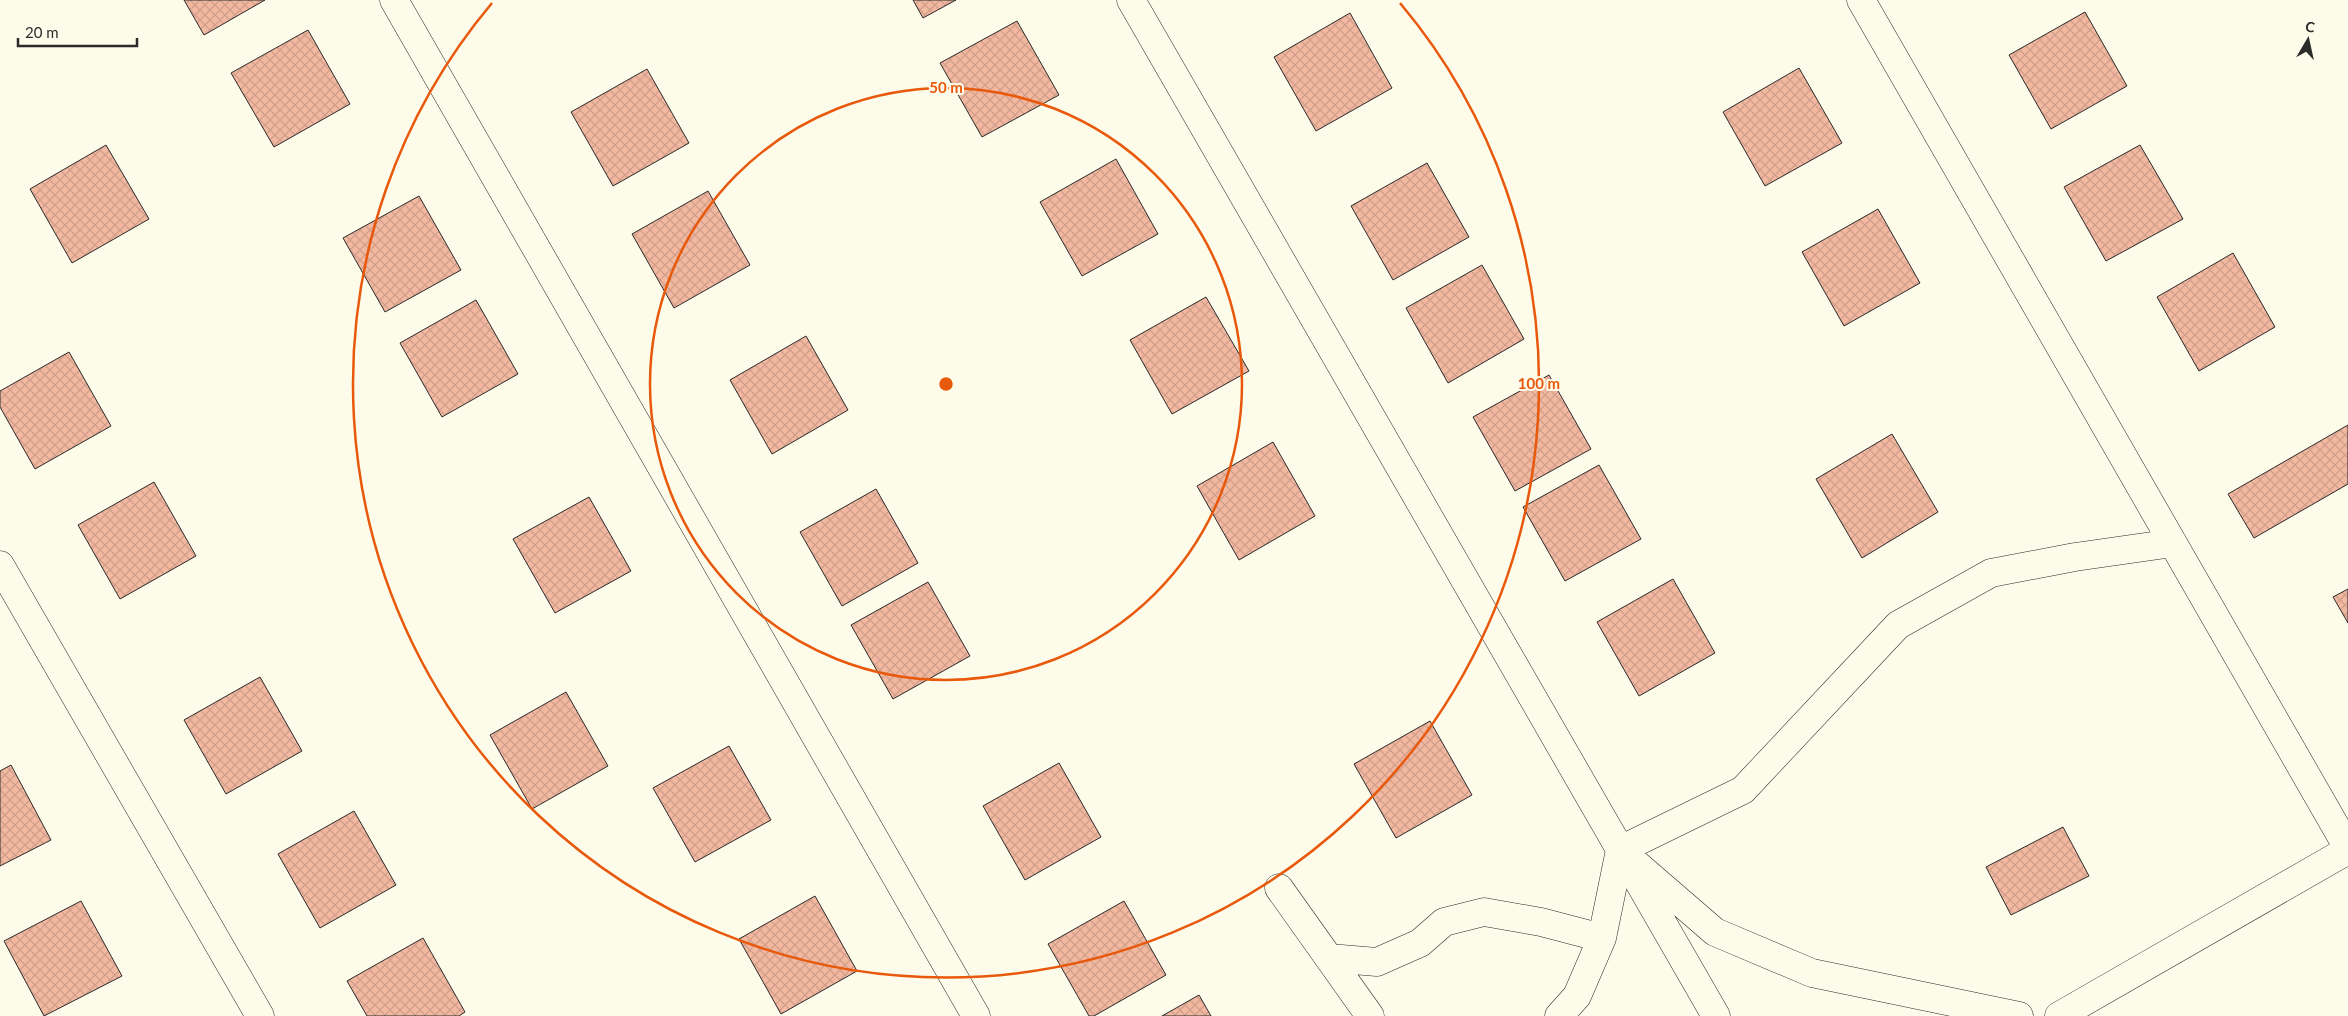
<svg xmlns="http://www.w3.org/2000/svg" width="2348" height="1016" font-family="Lato,sans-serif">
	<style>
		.building { fill: url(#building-cross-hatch); stroke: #2b2b2b }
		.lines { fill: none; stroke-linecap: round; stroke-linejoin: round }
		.street-casing { stroke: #2b2b2b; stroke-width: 29 }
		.street { stroke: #fdfbea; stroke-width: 28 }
		.ring { fill: none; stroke: #e8590c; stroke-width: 2.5 }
		.centre { fill: #e8590c; stroke: #fdfbea; stroke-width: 2.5 }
		.ring-label { font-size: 15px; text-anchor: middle; font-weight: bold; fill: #e8590c; stroke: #fdfbea; stroke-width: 4; stroke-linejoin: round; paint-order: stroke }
	</style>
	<defs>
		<pattern id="building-cross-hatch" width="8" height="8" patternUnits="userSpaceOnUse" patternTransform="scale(1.25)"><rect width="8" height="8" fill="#f2b8a0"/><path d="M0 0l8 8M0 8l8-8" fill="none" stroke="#d09e8a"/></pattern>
	</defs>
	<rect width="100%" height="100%" fill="#fdfbea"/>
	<path class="building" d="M184 0H265L204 35Z
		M913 0H956L923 18Z
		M2085 12 2127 86 2051 129 2009 55Z
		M1350 13 1392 88 1316 131 1274 57Z
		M1017 21 1059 95 982 137 940 63Z
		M308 30 350 104 274 147 231 73Z
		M1799 68 1842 143 1765 186 1723 112Z
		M647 69 689 143 613 186 571 112Z
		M106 145 149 219 72 263 30 189Z
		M2140 145 2183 219 2106 261 2064 187Z
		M1116 159 1158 234 1082 276 1040 202Z
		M1427 163 1469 237 1393 280 1351 206Z
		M708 191 750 265 674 308 632 234Z
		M419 196 461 270 385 312 343 238Z
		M1878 209 1920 283 1844 326 1802 252Z
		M2233 253 2275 327 2199 371 2157 297Z
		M1482 265 1524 339 1448 383 1406 308Z
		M1206 297 1249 371 1172 414 1130 340Z
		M476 300 518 374 442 417 400 343Z
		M806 336 848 410 772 454 730 380Z
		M69 352 111 426 35 469 0 407V391Z
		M1549 375 1591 449 1515 491 1473 417Z
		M2348 425V484L2254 538 2228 494Z
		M1892 434 1938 512 1862 558 1816 479Z
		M1273 442 1315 516 1239 560 1197 486Z
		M1599 465 1641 539 1565 581 1523 507Z
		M154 482 196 556 120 599 78 525Z
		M876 489 918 563 842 606 800 532Z
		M589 497 631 571 555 613 513 539Z
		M1673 579 1715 653 1639 696 1597 622Z
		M928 582 970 656 893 699 851 625Z
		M2348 589V623L2333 597Z
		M260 677 302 751 226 794 184 720Z
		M566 692 608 766 532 809 490 735Z
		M1430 721 1472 795 1396 838 1354 764Z
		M729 746 771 820 695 862 653 788Z
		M1059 763 1101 837 1025 880 983 806Z
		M11 765 51 840 0 866V771Z
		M354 811 396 885 320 928 278 854Z
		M2063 827 2089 876 2011 915 1986 867Z
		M815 896 857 971 781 1014 739 939Z
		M81 901 122 976 44 1016 4 941Z
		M1124 901 1166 975 1094 1016H1089L1048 944Z
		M423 938 465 1012 459 1016H367L347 981Z
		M1199 995 1211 1016H1162Z"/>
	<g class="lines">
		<g class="street-casing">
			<path id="street" d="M394 0 976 1016
				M1131 0 1716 1016
				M1861 0 2348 848
				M0 565 260 1016
				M1620 850 1743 790 1898 625 1991 573 2075 557 2173 543
				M1279 888 1370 1016
				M1329 958 1377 962 1420 943 1444 922 1484 912 1541 922 1602 938
				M1559 1016 1577 996 1602 938 1620 850 1715 932 1812 973 2019 1016
				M2059 1016 2348 850"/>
		</g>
		<use href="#street" class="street"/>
	</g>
	<g class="ring">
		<circle cx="946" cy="384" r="296"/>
		<path d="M1400 3A593 593 0 1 1 492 3"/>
	</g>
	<circle cx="946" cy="384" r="8" class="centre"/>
	<g class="ring-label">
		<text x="946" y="93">50 m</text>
		<text x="1539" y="389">100 m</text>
	</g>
	<g transform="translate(2308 40) rotate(9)" stroke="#fdfbea" stroke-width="4" paint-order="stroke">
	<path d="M0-4L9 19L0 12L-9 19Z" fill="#2b2b2b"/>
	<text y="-8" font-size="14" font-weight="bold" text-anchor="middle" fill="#2b2b2b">С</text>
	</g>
	<path d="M18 38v8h119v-8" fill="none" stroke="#2b2b2b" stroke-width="2.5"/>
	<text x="25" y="38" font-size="15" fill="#2b2b2b" stroke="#fdfbea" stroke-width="4" paint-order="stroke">20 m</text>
</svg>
